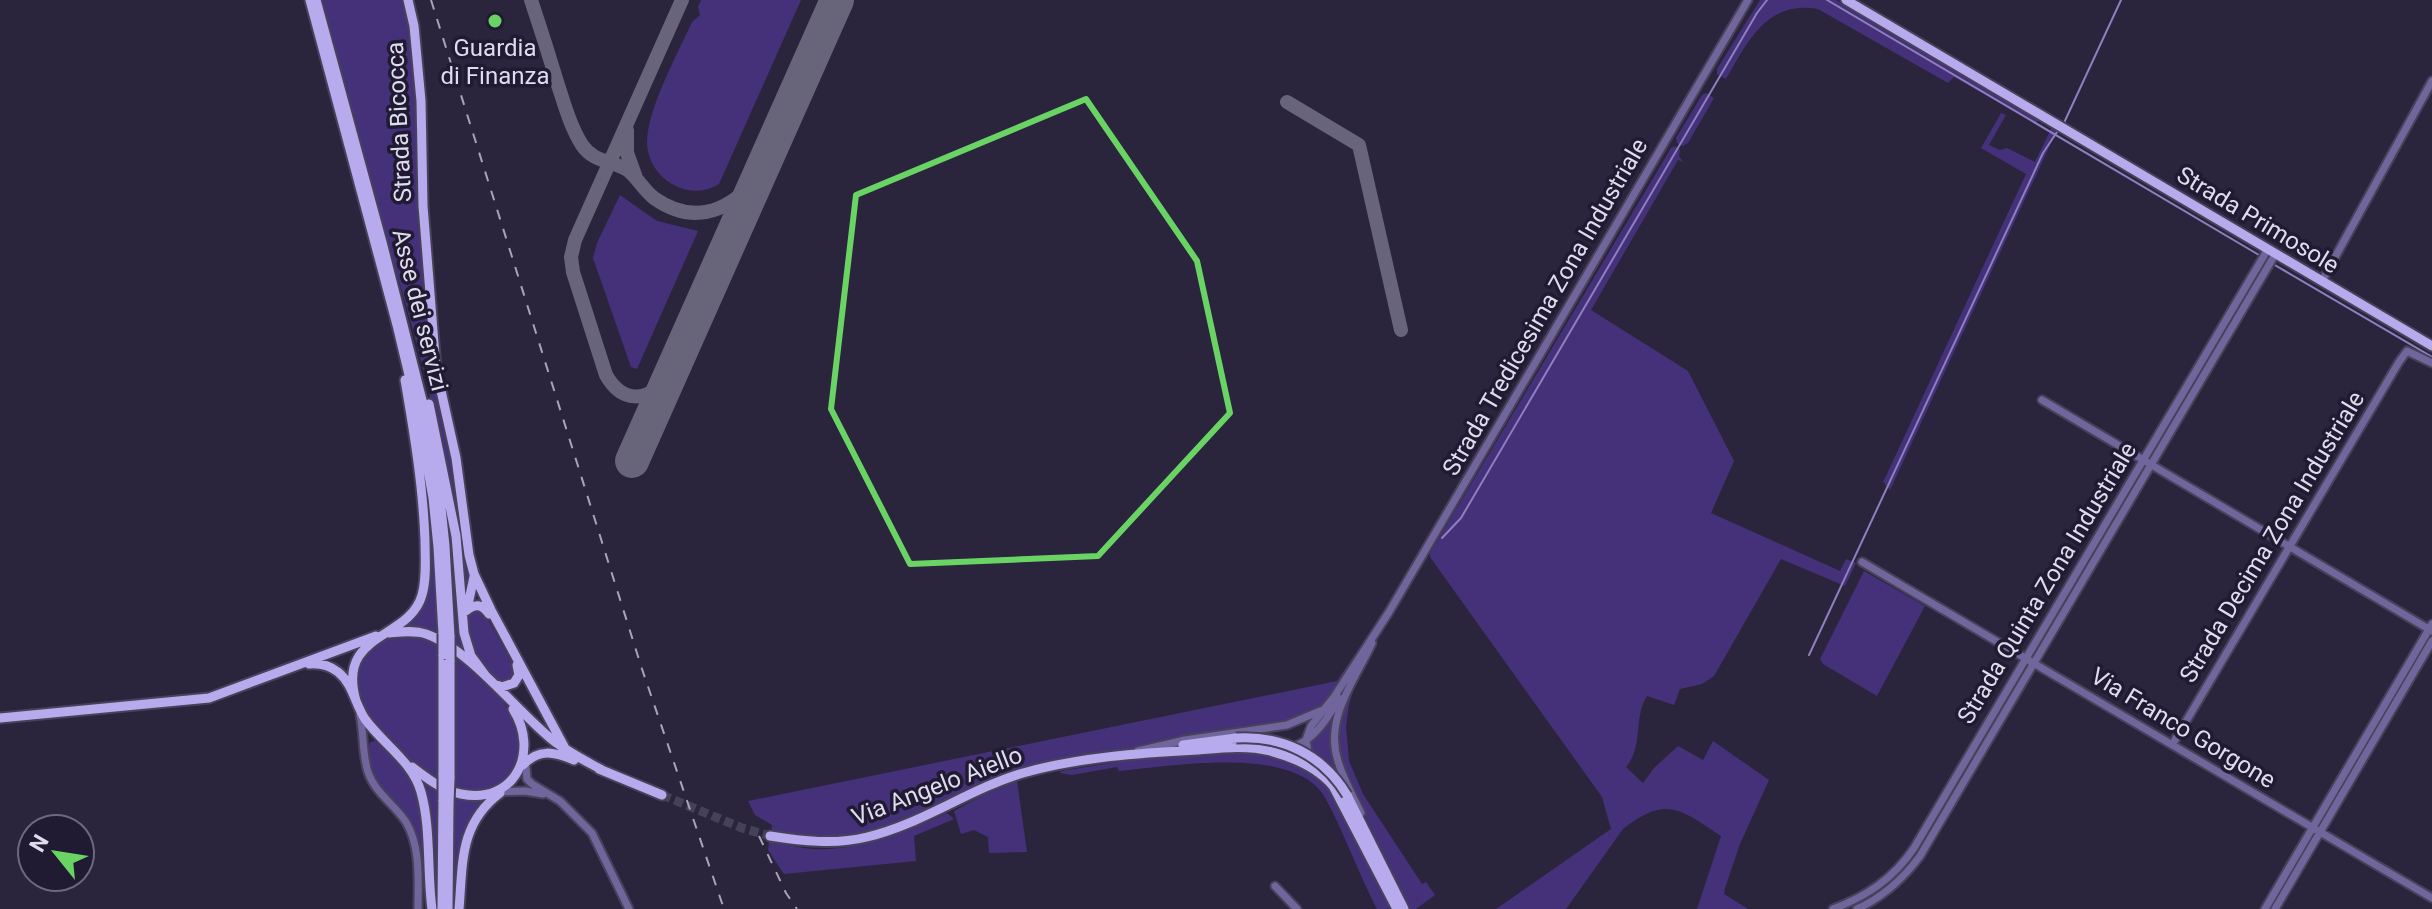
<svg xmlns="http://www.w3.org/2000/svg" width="2432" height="909" font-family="Roboto,sans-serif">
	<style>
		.green { fill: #453179 }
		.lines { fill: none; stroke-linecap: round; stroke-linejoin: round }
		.stream { stroke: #8e7fbf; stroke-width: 2 }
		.taxiway { stroke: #68647a; stroke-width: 14 }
		.runway { stroke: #68647a; stroke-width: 34 }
		.major-tunnel { stroke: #454157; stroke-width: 9; stroke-dasharray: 9 4.5; stroke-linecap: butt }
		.minor-casing { stroke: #474259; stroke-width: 11 }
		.major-casing { stroke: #474259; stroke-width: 13 }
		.minor { stroke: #71669c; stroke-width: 7 }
		.major { stroke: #b7aaed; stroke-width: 9 }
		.rail { stroke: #a7a4b6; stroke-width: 2; stroke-dasharray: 10 10; stroke-linecap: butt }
		.major-bridge-casing { stroke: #474259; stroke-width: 13; stroke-linecap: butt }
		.major-bridge { stroke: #b7aaed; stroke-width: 9 }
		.marked { fill: none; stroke: #69d464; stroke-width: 6; stroke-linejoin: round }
		.poi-dot { fill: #69d464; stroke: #201b32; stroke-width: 3 }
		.labels { text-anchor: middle; stroke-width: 7; stroke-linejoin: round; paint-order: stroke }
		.poi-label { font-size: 24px; fill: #dfdded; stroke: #201b32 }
		.street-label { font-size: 24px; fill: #dfdded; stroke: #201b32 }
	</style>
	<rect width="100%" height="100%" fill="#2a253d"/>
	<path class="green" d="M322 0H406L414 54 430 340 454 463 470 584 465 605C456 537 447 468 431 401 399 266 351 135 322 0Z
		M701 0H801L719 184C705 193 687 193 672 184 658 176 648 161 647 144 646 111 678 53 692 22L700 15 698 7Z
		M1760 0H1836L2039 119 2036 124 1954 77 1948 83 1818 9C1766 0 1747 43 1726 79L1717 74V69Z
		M1706 93 1714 98 1688 143 1683 146 1677 143 1676 138 1702 95Z
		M2001 113 2006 115 1989 145 2000 150 2007 148 2035 162 2052 127 2057 130 1890 490 1883 482 1886 476 2026 174 1981 148Z
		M1675 146 1680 150 1679 156 1683 162 1678 160 1591 310 1688 371 1734 461 1711 513 1840 571 1846 559 1856 563 1845 586 1781 559 1714 676 1702 684 1680 689 1674 705 1647 696C1633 718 1644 746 1626 767L1643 783 1654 768 1678 746 1703 760 1713 741 1769 780 1740 844 1725 888 1724 894 1748 909H1697L1721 836C1680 809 1666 795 1623 829L1566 909H1496L1611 829 1602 797 1430 557V553L1671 148Z
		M620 195 657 221 698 231 637 369 631 367 593 258 597 243Z
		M417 437 454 637 451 564 442 487 452 529 470 660 454 647 396 629 425 596Z
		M1864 571 1925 606 1877 696 1823 664 1820 659Z
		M482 609 515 667 517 673 512 682 499 683C475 661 470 650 466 618L471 610Z
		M1373 628 1325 705 1316 712 1288 724 1026 767C971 785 921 822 864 834 833 841 802 836 771 834L772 825 755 815 748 801 1337 681Z
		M396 635C404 635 413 635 421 637 452 644 513 700 519 732 522 745 519 756 514 768 510 778 499 788 487 790 421 806 293 663 396 635Z
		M1356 681 1349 705 1346 726 1349 761 1363 794 1422 884 1426 882 1435 895 1416 909H1408L1338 757C1336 730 1340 704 1356 681Z
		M1339 704 1333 728 1347 789 1308 751V741Z
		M375 741C390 753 410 771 416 789 425 816 423 849 425 877L421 875C420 858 419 840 411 825 394 793 361 785 370 742Z
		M1234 751 1270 754 1312 771 1331 788 1394 909H1377C1362 880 1350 849 1336 819 1331 809 1325 795 1317 787 1279 748 1169 766 1119 771L1117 767 1072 775 1060 773 1061 771 1162 755Z
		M419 775 462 798 487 797 470 818 464 834 456 909H452L454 805 438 798 437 909H434Z
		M1017 781 1027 852 989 853 988 837 974 830 961 834 954 811 985 794Z
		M947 813 954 819 914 836 916 861 784 874 768 850 769 841C784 844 799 848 813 849 862 851 904 832 947 813Z"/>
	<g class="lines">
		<path class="stream" d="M1827 0 2259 255
			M2063 125 2121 0
			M2273 264 2432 357
			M1442 538 1461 518 1757 13 1767 0
			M1809 655 2043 153 2059 129"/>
		<path class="taxiway" d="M531 0C540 27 549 55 557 82 564 103 570 126 582 145 594 163 613 160 629 171 638 179 644 190 654 198 699 230 743 206 765 162
			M1287 102 1359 145 1401 330
			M627 130V153L635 175
			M667 381C645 402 622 403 606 375L573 272 571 257 575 240 682 0"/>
		<path class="runway" d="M632 461 837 0"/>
		<path class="major-tunnel" d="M662 795 742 828 770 836"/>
		<g class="minor-casing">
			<path id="minor" d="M2322 281 2432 81
				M2042 400 2432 631
				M1862 562 2432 898
				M360 715C364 734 362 753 368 772 375 793 394 804 406 822 421 847 418 881 418 909
				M2172 745 2399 362 2407 351 2432 363
				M1138 751 1185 740 1287 725 1320 711
				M1275 751C1308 749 1325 724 1339 698
				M1309 758 1306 740 1311 726 1334 697 1389 612 1748 0
				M525 759 527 779 532 784 560 801 592 833 629 909
				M496 792 525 791 543 794
				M1361 813C1353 796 1343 779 1338 761 1324 718 1355 680 1372 643
				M1275 886 1297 909
				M1833 909C1867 896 1893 879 1914 848L2268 249
				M1857 909C1883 897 1903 879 1920 856L2276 253
				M2265 909 2432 624
				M2275 909 2432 641"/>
		</g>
		<g class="major-casing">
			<path id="major" d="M310 0 397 325 416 404 433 498 438 547 443 634
				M316 0 383 246 423 404 440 498 445 546 450 637
				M408 0 414 26 421 101 423 206 436 368 456 458 469 555 474 574 491 610 566 750
				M1846 0 2432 346
				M429 404 456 536 464 633 471 656 485 675
				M467 609 474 577
				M466 611C475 603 482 604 489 614
				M389 633C401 632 414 630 426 634 469 649 514 708 549 737 565 751 584 760 602 770
				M309 664C320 663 329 665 338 672 353 684 355 704 365 719 383 744 413 762 421 792 431 827 427 872 432 909
				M494 684 502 687 514 683 519 675 517 665
				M356 701C336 631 409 641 422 595 427 578 425 557 425 540 423 486 414 432 405 380
				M0 718 209 698 376 636
				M1183 745 1236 738
				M523 765C539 748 554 752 574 760
				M412 767C427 778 441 790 461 794 515 805 540 752 513 709
				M599 769 662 795
				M443 775V655
				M450 778V660
				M1347 795 1404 909
				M770 836C802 841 835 845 867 837 922 824 969 789 1023 773 1079 757 1140 753 1198 750 1221 748 1247 745 1270 751 1292 757 1318 768 1333 786L1397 909
				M442 909 443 800
				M448 909 449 803
				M459 909C463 863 459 824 500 793"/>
		</g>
		<use href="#minor" class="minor"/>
		<use href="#major" class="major"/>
		<path class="rail" d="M431 0 642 669 724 909
			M759 836 786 893 797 909"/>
		<g class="major-bridge-casing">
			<path id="major-bridge" d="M443 634V655
				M450 637V660
				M1236 738C1282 735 1323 755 1347 795
				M443 800V775
				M449 803 450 778"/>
		</g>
		<use href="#major-bridge" class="major-bridge"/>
	</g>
	<path class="marked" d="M1086 99 1197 261 1230 413 1098 556 910 564 831 409 856 195Z"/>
	<circle class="poi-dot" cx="495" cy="21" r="8"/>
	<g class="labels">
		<g class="poi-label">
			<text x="495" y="56">Guardia<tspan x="495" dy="28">di Finanza</tspan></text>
		</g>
		<g class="street-label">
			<text transform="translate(399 122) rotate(-93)" y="8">Strada Bicocca</text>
			<text transform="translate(2258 220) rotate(31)" y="8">Strada Primosole</text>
			<text transform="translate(1545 307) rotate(-60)" y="8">Strada Tredicesima Zona Industriale</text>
			<text transform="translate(420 310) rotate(76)" y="8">Asse dei servizi</text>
			<text transform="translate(2272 537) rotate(-59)" y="8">Strada Decima Zona Industriale</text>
			<text transform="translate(2047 583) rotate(-59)" y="8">Strada Quinta Zona Industriale</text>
			<text transform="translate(2183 728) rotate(31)" y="8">Via Franco Gorgone</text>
			<text transform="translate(937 786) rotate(-21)" y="8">Via Angelo Aiello</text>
		</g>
	</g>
	<g transform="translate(56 853) rotate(300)"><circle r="38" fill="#201b32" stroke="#6c697d" stroke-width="2"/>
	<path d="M0-6L14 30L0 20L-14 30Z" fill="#69d464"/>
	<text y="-12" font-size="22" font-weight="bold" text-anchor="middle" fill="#dfdded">N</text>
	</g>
</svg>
